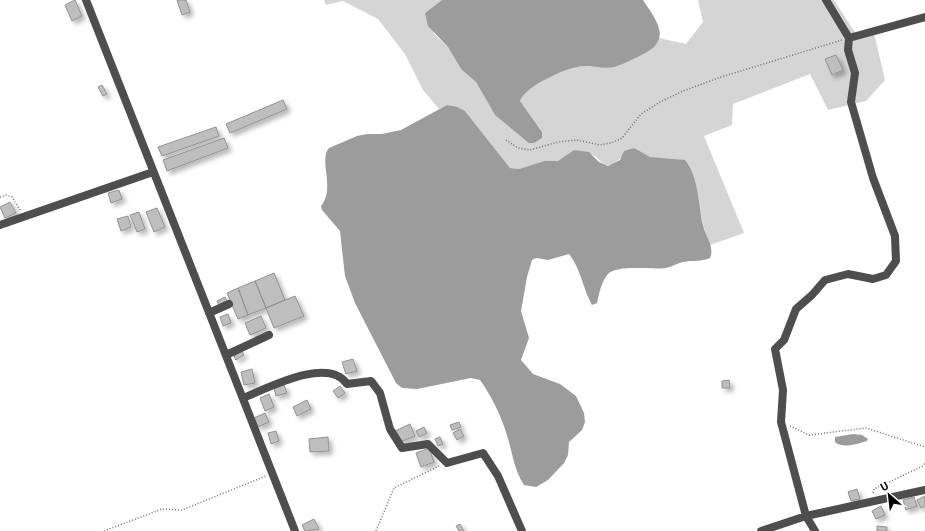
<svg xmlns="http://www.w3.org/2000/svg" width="925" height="531" font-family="Roboto,sans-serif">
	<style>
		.green { fill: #d5d5d5 }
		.water { fill: #9c9c9c }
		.building { fill: #bebebe; stroke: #929292; filter: url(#shadow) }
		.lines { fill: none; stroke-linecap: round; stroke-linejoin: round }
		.path { stroke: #707070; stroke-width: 1.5; stroke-dasharray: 1 2; stroke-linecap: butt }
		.minor { stroke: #4e4e4e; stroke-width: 8 }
	</style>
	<defs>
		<filter id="shadow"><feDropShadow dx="3.5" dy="3.5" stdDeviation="2" flood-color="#0004"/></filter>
	</defs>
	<rect width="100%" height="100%" fill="#fff"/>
	<path class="green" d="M324 0H442L425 13 434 34 448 47 461 69 476 82 495 115 534 143 542 138V132L520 101C525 86 575 61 590 67L655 46 659 38 686 44 703 22 698 0H834L856 34 873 29 885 80 866 101 828 110 810 74 733 104 732 125 704 136 744 233 710 245C699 218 698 190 688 164L650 157 633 148 612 165C602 167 600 159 593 155 589 152 579 151 574 150L558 161H544L519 169 510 168 465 111 447 105 439 109 423 90 405 54 378 19 343 1 326 5Z"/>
	<path class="water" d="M442 0H643C648 8 657 19 659 29 661 35 659 41 655 46 650 52 622 65 614 67 605 69 594 66 584 66 569 66 525 86 520 101L542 132V138L534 143H529L495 115 476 82 461 69 448 47 428 26 425 13Z
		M447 105 457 107 465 111 510 168 519 169 544 161H558L574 150 589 152 599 162 608 166 620 160 624 151 634 148 650 157 685 160C699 177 698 205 703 225 705 236 715 246 710 258 702 262 692 260 683 262 677 263 672 267 666 268 653 270 617 264 608 274 601 282 599 294 597 303L592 305C583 289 581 269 569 254L548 260 536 258 532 260 527 277 521 311 529 338 521 360 533 374 560 384 576 396 584 413 585 422 582 430 569 442 568 455 564 463 548 480 536 487 524 485C515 471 513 457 509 442 503 420 493 398 480 380L471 378 417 389 402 388 396 383 355 303 345 276 340 231 322 210 321 206C336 187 318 161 329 148L357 136 367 134H382L401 130Z
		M853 434 862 435 868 439 867 441C857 444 843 449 835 442V437Z"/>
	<path class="building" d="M75 0 82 16 72 21 65 5Z
		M177 0H186L190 12 182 15Z
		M836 55 843 70 832 75 825 59Z
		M102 85 107 94 103 96 98 87Z
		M283 100 287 109 230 133 226 124Z
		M216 127 219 136 162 156 158 147Z
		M224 138 228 148 167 171 163 160Z
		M119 190 122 199 111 203 108 193Z
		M10 202 16 213 5 218 0 207Z
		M157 208 165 227 154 232 146 212Z
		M139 212 145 229 137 232 130 215Z
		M128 216 131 227 121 231 117 219Z
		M274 273 285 300 266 308 255 281Z
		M255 281 266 308 248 315 238 288Z
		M238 288 248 315 238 319 227 293Z
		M295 296 304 316 274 328 266 308Z
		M225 297 227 301 219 305 217 301Z
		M228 314 231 323 223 326 220 317Z
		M261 316 266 328 250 335 245 323Z
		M242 351 244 355 236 360 234 356Z
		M353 359 357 371 346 374 342 362Z
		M252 369 255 383 244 385 241 372Z
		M729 380 730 388H722V381Z
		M284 385 287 393 276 396 274 388Z
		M340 386 345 393 338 398 333 391Z
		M269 394 274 407 265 411 260 398Z
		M307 400 311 409 297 416 293 407Z
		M265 413 269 422 258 427 254 418Z
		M459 422 461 427 452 430 450 425Z
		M410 424 415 436 400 442 395 431Z
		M424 427 427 433 419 437 416 431Z
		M460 429 464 436 457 440 453 433Z
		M276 431 279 441 271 444 268 433Z
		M328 437 329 451 310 452 309 439Z
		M440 437 443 444 438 446 435 439Z
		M429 448 434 462 421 467 416 453Z
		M857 489 860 499 851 501 848 492Z
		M925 496V506L921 508 917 500Z
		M914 497 917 506 906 510 903 500Z
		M881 506 885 515 876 519 872 511Z
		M314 519 319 529 305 531 302 525Z
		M460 524 464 531H459L456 526Z
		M877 526 887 527V531H877Z"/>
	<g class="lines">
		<path class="path" d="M506 140 518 148 530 150 558 142 577 140 600 145 614 142 622 138 641 114 660 102 683 91 721 77 842 40
			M0 197 6 195 12 197 20 210
			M790 426 809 435 866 428 925 447
			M873 493 874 489 923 466 925 462
			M104 531 162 509 182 510 266 476
			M376 531 394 488 439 466"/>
		<path class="minor" d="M86 0 295 531
			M849 38 925 17
			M0 225 153 172
			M209 313 229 304
			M226 355 269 335
			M243 398C268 388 328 356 347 384L371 381 380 393 390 429 402 448 428 444 447 463 483 453 498 476 522 531
			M761 531 806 516 925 490
			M815 531 806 516 781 422 783 390 775 349 784 340 796 309 812 295 825 280 848 274 873 279 886 275 896 261 895 236 873 178 851 102 855 73 848 50 849 38 826 0"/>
	</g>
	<g transform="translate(889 495) rotate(332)" stroke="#ffffff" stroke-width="3" paint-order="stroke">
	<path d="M0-3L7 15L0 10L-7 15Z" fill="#000000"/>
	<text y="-6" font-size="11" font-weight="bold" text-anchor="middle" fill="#000000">U</text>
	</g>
</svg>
